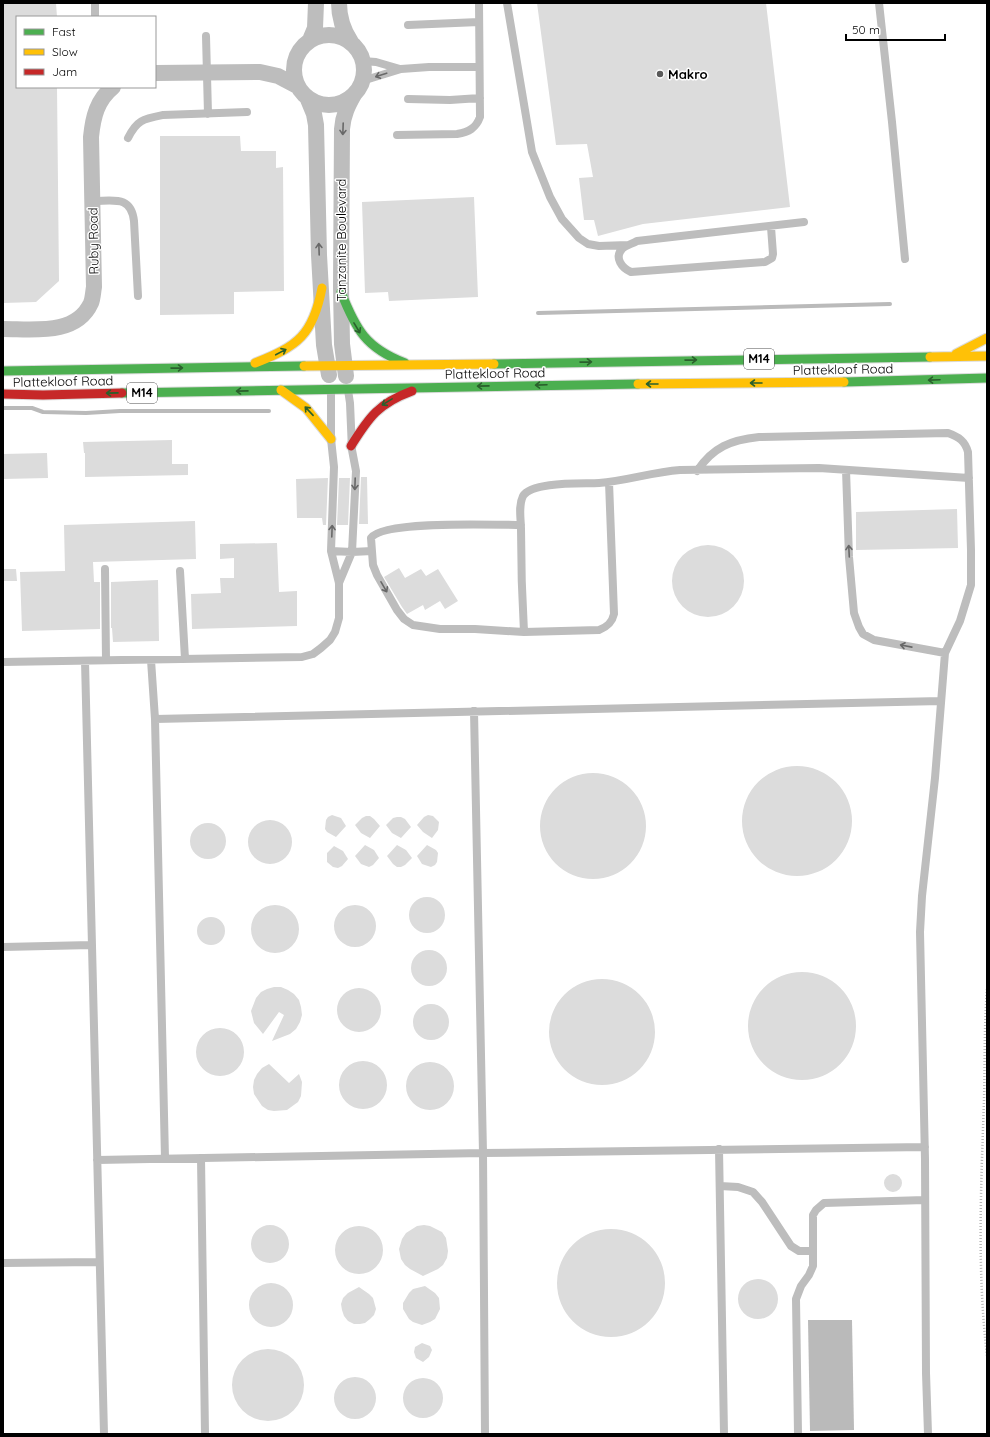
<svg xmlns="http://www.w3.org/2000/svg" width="990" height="1437" font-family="Quicksand,sans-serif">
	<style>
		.water { fill: #bababa }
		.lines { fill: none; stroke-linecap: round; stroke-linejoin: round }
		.stream { stroke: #bababa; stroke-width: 4 }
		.building { fill: #dcdcdc }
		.fast-casing { stroke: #dbdbdb; stroke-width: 11 }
		.slow-casing { stroke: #dbdbdb; stroke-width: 11 }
		.jam-casing { stroke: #dbdbdb; stroke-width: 11 }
		.path { stroke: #b8b8b8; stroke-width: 2.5; stroke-dasharray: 1 2; stroke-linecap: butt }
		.lane { stroke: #bdbdbd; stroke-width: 8 }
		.street { stroke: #bdbdbd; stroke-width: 16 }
		.fast { stroke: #4caf50; stroke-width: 9 }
		.slow { stroke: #ffc107; stroke-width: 9 }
		.jam { stroke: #c62828; stroke-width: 9 }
		.oneway { stroke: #686868 }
		.oneway2 { stroke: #2a602c }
		.poi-dot { fill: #595959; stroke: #fff; stroke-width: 1.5 }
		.labels { text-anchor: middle; stroke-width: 3; stroke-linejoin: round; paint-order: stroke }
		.shield { fill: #fff; stroke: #4c4c4c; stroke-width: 1 }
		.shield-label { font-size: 12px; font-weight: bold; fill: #000 }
		.poi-label { font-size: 13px; font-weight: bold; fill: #000; stroke: #fff; text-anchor: start }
		.street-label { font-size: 13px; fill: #000; stroke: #fff }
	</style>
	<rect width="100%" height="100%" fill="#fff"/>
	<path class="water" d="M808 1320H852L854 1430 810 1431Z"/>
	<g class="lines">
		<path class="stream" d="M538 313 890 304
			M3 408H32L43 412 86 413 120 411H269"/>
	</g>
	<path class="building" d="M3 3H56L57 17H17V87H57L59 281 36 302 3 303Z
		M537 3H766L790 207 643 224 598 236 594 220H584L579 178 593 177 587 144 556 145Z
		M160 136H240L241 151H276V168L283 167 284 291 234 292V314L160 315Z
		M474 197 478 297 389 301 388 292 365 293 362 202Z
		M172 440V464H188V475L85 477V453H84L83 442Z
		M47 453 48 478 3 479V454Z
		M361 477H367L368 524H359Z
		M328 478 326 525H323L322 518H297L296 479Z
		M339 478H350L348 525H337Z
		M957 509 958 548 856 550V512Z
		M195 521 196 559 93 562 94 582H100V629L22 631 20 572 65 571 64 525Z
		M277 543 279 592 297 591V626L192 629 191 594 221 593 220 578H234V558L220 559V544Z
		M672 581a36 36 0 1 1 72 0a36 36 0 1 1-72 0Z
		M399 568 405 578 421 569 426 576 438 569 458 601 445 609 440 601 425 610 423 605 407 614 402 607 384 577Z
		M3 569H16L17 581H3Z
		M158 580 159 641 113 642 112 628H111V582Z
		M742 821a55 55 0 1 1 110 0a55 55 0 1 1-110 0Z
		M540 826a53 53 0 1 1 106 0a53 53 0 1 1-106 0Z
		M332 815 341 818 346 826 336 837 327 832 325 829 326 820 328 817Z
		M428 815 433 816 439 822 438 830 432 838 423 832 417 825 424 817Z
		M366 816H370L374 819 380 826 370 838 361 833 355 825 362 818Z
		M397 817H401L405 819 411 827 401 838 392 833 386 825 393 818Z
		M248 842a22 22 0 1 1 44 0a22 22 0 1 1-44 0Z
		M190 841a18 18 0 1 1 36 0a18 18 0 1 1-36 0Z
		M365 845 374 850 379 858 373 865 369 867 361 864 355 856Z
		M397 845 406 850 412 858 405 865 401 867H397L393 864 387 856Z
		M427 845 436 850 438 853 437 862 435 865 431 867 422 864 417 856Z
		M334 846 343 851 348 859 342 866 338 868 333 867 327 862V853Z
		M409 915a18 18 0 1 1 36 0a18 18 0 1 1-36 0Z
		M334 926a21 21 0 1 1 42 0a21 21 0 1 1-42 0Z
		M251 929a24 24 0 1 1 48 0a24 24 0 1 1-48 0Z
		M197 931a14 14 0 1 1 28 0a14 14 0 1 1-28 0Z
		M411 968a18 18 0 1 1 36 0a18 18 0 1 1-36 0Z
		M748 1026a54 54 0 1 1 108 0a54 54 0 1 1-108 0Z
		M549 1032a53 53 0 1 1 106 0a53 53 0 1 1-106 0Z
		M274 987H281L288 990 294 994 299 1000 301 1007 302 1015 300 1022 296 1029 290 1034 272 1041 284 1015 279 1012 263 1034 254 1023 251 1011 256 998 261 992 267 989Z
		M337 1010a22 22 0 1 1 44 0a22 22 0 1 1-44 0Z
		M413 1022a18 18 0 1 1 36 0a18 18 0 1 1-36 0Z
		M196 1052a24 24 0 1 1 48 0a24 24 0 1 1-48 0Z
		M339 1085a24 24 0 1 1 48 0a24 24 0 1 1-48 0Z
		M406 1086a24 24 0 1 1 48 0a24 24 0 1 1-48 0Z
		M269 1064 289 1083 299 1074 302 1082 301 1096 298 1102 287 1110 274 1111 268 1110 262 1106 254 1094 253 1087 254 1080 257 1074 262 1068Z
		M884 1183a9 9 0 1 1 18 0a9 9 0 1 1-18 0Z
		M424 1225 430 1226 442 1232 446 1238 448 1251 447 1258 443 1265 438 1269 423 1276 410 1269 405 1265 401 1259 399 1249 402 1239 406 1233 417 1226Z
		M251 1244a19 19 0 1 1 38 0a19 19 0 1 1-38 0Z
		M335 1250a24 24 0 1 1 48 0a24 24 0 1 1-48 0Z
		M557 1283a54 54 0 1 1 108 0a54 54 0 1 1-108 0Z
		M738 1299a20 20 0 1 1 40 0a20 20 0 1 1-40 0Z
		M249 1305a22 22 0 1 1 44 0a22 22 0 1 1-44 0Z
		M425 1286 435 1293 439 1298 440 1309 435 1319 430 1322 422 1325 413 1322 409 1319 403 1309V1303L409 1293 413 1289Z
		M359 1287 369 1294 373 1298 376 1309 374 1315 370 1319 365 1323 360 1324H354L348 1321 344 1316 342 1310 341 1304 343 1298 348 1293Z
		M422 1343 430 1346 432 1350 429 1357 423 1362 416 1358 414 1352 415 1347Z
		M232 1385a36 36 0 1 1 72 0a36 36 0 1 1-72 0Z
		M334 1398a21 21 0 1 1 42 0a21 21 0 1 1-42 0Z
		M403 1398a20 20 0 1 1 40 0a20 20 0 1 1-40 0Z"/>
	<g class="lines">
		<g class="fast-casing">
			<path id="fast" d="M341 292C356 330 366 348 405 363
				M494 364 930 357
				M3 371 304 366
				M844 382 987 378
				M122 393 638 384"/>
		</g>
		<g class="slow-casing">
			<path id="slow" d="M956 354 987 338
				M930 357 987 356
				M255 363C298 346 313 335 322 288
				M304 366 494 364
				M638 384 844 382
				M281 390 306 408 331 439"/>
		</g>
		<g class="jam-casing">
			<path id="jam" d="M3 394 43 395 122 393
				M351 446C369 417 379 403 412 391"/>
		</g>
		<path class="path" d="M987 989C984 1027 985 1064 984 1101 981 1186 977 1271 987 1356"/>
		<path class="lane" d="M95 3V17
			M507 3 532 152 550 197 562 219 579 238 588 244 599 246 628 245
			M879 3 892 122 905 259
			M408 25 479 22
			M206 36 208 114
			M362 61 376 62 400 69
			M362 81 401 69 429 67H479
			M408 99 450 100 480 98
			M397 135 457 134C469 132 476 128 480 117L479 3
			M128 138C137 120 143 119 163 115L247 112
			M93 201C113 201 131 195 134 221L138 296
			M771 227 773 254 772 258 765 262 631 272C622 268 614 258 622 249 626 245 632 244 637 241L804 222
			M846 470 849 557 854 613 859 627 863 634 874 640 945 653
			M697 471C713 447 731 440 759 437L948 433C959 437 965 441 968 452L971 550V585L960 621 945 653 935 778 922 896 920 932 925 1159 926 1373 928 1434
			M521 525C497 525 383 520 371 538L373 565 377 575 397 610 404 619 413 625 440 629H475L524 632 599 630C607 627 612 623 614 614L609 482
			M331 551 352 552 372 551
			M105 569 106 660
			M180 571 185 659
			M339 583 352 552 356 471 352 450 350 403 348 390
			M524 632C522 598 521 563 521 529 521 519 518 506 523 496 532 481 583 484 599 483 626 481 652 472 680 470L819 468 969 478
			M151 660 155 719
			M85 661 104 1434
			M3 662 302 657 313 654 321 648 330 640 335 632 339 618V583L331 551 334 467 331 439V391
			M474 711 483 1153 485 1434
			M3 947 92 945
			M719 1149 724 1434
			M165 1158 155 719 941 701
			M201 1158 205 1434
			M97 1160 483 1153 925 1147
			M720 1186 738 1187 753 1192 762 1202 791 1246 799 1251H812
			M3 1263 99 1262
			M798 1434 796 1299 801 1286 809 1275 813 1266V1215L816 1210 824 1203 925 1200"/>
		<path class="street" d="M339 3C339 18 343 30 351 42
			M294 70a35 35 0 1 1 70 0a35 35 0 1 1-70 0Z
			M310 40 315 28 316 3
			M155 73 260 72 278 76 297 86
			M307 97 314 114 316 125 319 255 324 345 329 375
			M3 329C33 329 76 336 91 303 93 298 93 292 94 287L91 137C93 117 97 100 113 87
			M346 376 342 344 341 286 342 129C343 115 348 105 355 93"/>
		<use href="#fast" class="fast"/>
		<use href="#slow" class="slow"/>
		<use href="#jam" class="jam"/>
	</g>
	<defs><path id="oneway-shaft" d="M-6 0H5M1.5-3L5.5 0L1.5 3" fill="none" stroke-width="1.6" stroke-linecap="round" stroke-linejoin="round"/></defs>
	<g class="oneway">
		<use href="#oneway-shaft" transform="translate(381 75) rotate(162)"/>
		<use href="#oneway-shaft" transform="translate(343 129) rotate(92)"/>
		<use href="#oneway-shaft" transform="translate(319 249) rotate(-92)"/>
		<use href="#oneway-shaft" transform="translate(355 484) rotate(92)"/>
		<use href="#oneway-shaft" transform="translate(332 531) rotate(-88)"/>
		<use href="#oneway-shaft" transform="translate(849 551) rotate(-93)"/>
		<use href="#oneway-shaft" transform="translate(384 587) rotate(60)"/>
		<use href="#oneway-shaft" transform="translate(906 646) rotate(-169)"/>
	</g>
	<g class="oneway2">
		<use href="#oneway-shaft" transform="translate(357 328) rotate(59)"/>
		<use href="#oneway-shaft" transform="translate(281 352) rotate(-28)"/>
		<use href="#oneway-shaft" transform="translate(691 360) rotate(-1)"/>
		<use href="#oneway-shaft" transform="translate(586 362) rotate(-1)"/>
		<use href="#oneway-shaft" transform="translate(177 368) rotate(-1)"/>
		<use href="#oneway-shaft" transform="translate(934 380) rotate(178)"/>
		<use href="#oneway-shaft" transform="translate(756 383) rotate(180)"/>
		<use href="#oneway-shaft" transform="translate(652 384) rotate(180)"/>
		<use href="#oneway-shaft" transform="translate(541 385) rotate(178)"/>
		<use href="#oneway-shaft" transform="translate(483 386) rotate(179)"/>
		<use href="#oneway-shaft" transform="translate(242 391) rotate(179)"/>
		<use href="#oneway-shaft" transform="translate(112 393) rotate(179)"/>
		<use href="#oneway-shaft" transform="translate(387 402) rotate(149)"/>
		<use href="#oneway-shaft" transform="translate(309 411) rotate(-133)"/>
	</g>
	<circle class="poi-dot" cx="660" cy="74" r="4"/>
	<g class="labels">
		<g class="shield">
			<rect x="744" y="349" width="30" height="20" rx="3"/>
			<rect x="127" y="383" width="30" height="20" rx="3"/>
		</g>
		<g class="shield-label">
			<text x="759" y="363">M14</text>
			<text x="142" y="397">M14</text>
		</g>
		<g class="poi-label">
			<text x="668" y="79">Makro</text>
		</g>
		<g class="street-label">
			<text transform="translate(341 240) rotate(-90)" y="5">Tanzanite Boulevard</text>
			<text transform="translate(93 241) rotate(-91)" y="5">Ruby Road</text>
			<text transform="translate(843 369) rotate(-1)" y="5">Plattekloof Road</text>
			<text transform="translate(495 373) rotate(-1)" y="5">Plattekloof Road</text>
			<text transform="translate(63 381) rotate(-1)" y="5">Plattekloof Road</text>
		</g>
	</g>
	<rect width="990" height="1437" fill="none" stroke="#000000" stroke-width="8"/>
	<rect x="16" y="16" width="140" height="72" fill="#ffffff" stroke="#999999"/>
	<rect x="24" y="29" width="20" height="6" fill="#4caf50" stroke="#999999"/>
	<text x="52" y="36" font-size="12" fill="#000000">Fast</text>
	<rect x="24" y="49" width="20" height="6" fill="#ffc107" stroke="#999999"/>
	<text x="52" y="56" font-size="12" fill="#000000">Slow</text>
	<rect x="24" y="69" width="20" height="6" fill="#c62828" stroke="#999999"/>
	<text x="52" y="76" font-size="12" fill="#000000">Jam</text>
	<path d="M846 34v6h99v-6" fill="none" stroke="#000000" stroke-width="2"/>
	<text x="852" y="34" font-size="12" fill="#000000" stroke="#ffffff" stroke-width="3" paint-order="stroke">50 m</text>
</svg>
